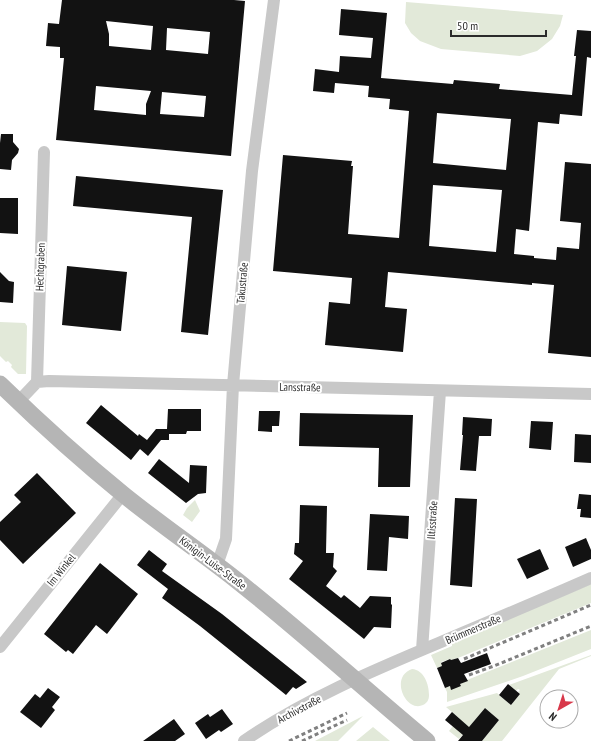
<svg xmlns="http://www.w3.org/2000/svg" width="591" height="741" font-family="'PT Sans Narrow',sans-serif">
	<style>
		.green { fill: #e2e9d9 }
		.building { fill: #121212; fill-rule: evenodd }
		.lines { fill: none; stroke-linecap: round; stroke-linejoin: round }
		.street { stroke: #c8c8c8; stroke-width: 12 }
		.secondary { stroke: #b5b5b5; stroke-width: 17 }
		.rail { stroke: #808080; stroke-width: 3; stroke-dasharray: 4 3; stroke-linecap: butt }
		.labels { text-anchor: middle; stroke-width: 4; stroke-linejoin: round; paint-order: stroke }
		.street-label { font-size: 11px; fill: #2b2b2b; stroke: #fff }
	</style>
	<rect width="100%" height="100%" fill="#fff"/>
	<path class="green" d="M406 2 563 15 560 26 552 39 537 51 520 56 441 49 420 41 411 33 405 23Z
		M0 322 25 323 27 326 26 374H18L11 367 12 365 8 361 6 362 0 356Z
		M195 500 200 511 192 522 183 515 187 508Z
		M591 584V603L458 658H457L451 660 450 659 441 662 442 666 437 668 431 655 452 646V643Z
		M591 630V649L523 676 447 702V692L445 688 450 686H461L460 684 467 681V680Z
		M591 655V656L559 669 502 741H482L499 720 485 708 459 739 449 731 459 718 446 707 497 693 511 705 520 694 518 692 520 690 518 689 516 691 509 685Z
		M412 669C424 670 429 684 429 695 429 700 427 703 423 705 406 713 389 677 412 669Z
		M363 716 338 741H315L359 718Z
		M373 727 390 741H356Z"/>
	<path class="building" d="M62 0H234L245 1 231 156 56 140 64 58H60V47L46 46 48 23 59 24ZM106 21 153 26 151 50 109 46V34ZM167 28 210 32 208 54 166 50ZM96 86 151 91 146 104V115L94 110ZM162 92 206 96 204 117 160 114Z
		M341 9 387 13 381 78 453 84 454 80 500 84 499 89 572 95 576 56H574L577 30 591 31V58L587 57 582 116 560 114 559 124 538 122 529 231 516 229 514 254 534 256V258L556 260 557 247 579 249 581 223 560 221 565 162 591 164V357L548 353 554 285 532 283V285L388 272 385 307 407 309 403 352 325 345 329 302 350 304 352 278 273 271 283 155 352 161 351 166H353L348 234 399 238 409 111 389 109 390 99 368 97 369 86 335 83 334 93 313 91 315 69 339 72 340 56 371 58 373 38 339 35ZM437 113 511 119 506 170 433 163ZM433 185 502 190 496 252 429 246Z
		M1 134H13V142L19 149 18 153 12 160 11 170 0 169V143Z
		M76 176 223 190 208 335 181 332 192 217 73 206Z
		M0 198H18V234L0 233Z
		M67 266 127 272 121 331 62 325Z
		M0 272 9 281 14 282 13 303 0 302Z
		M101 405 138 436 139 434 147 440 156 429H167L168 409H201V431H187L186 434H169V440H161L148 456 140 449 131 460 86 423Z
		M259 411H280L279 426H272V432L258 431Z
		M300 413 413 415 410 487H378L379 448 299 446Z
		M463 417 492 419 491 436H479L476 471 460 470 463 435H462Z
		M531 421 553 422 551 450 529 448Z
		M575 434 591 435V463L574 462Z
		M159 459 189 483 190 465 207 466 206 493 198 494 186 503 148 473Z
		M37 473 76 513 23 564 0 540V522L21 502 14 495Z
		M579 494 591 495V518L580 517 581 509H577Z
		M455 498 477 499 472 587 450 585Z
		M300 505 327 506 326 553H334L333 567 337 571 326 586 341 598 344 595 360 608 370 596 391 597V604L392 605 391 628 374 627 364 639 289 579 303 561 294 554 295 543H299Z
		M370 514 409 516 408 539 389 537 387 571 367 570Z
		M586 538 591 550V559L573 567 565 547Z
		M540 549 549 569 527 579 517 559Z
		M149 550 167 564 162 571 222 614 307 682 296 689 293 687 286 695 200 626 162 598 168 589 137 565Z
		M100 563 138 594 107 634 96 625 73 654 68 650 66 652 44 634Z
		M487 653 491 664 464 674 468 681 460 684 461 686 451 690 450 686 445 688 437 668 442 666 441 663 450 659 451 660 458 658 461 663Z
		M508 684 520 694 511 705 499 695Z
		M48 688 60 697 52 707 55 710 41 728 20 712 35 694 40 698Z
		M485 708 499 720 482 741H458L463 735 445 720 452 712 469 727Z
		M222 709 233 724 221 732 219 730 206 739 195 723 208 714 210 717Z
		M174 719 185 734 175 741H143Z"/>
	<g class="lines">
		<path class="street" d="M37 382 44 152
			M18 402 37 382 49 381 222 385 591 394
			M217 565 226 539 233 385 252 171 274 0
			M0 647 123 494
			M422 650 440 391
			M244 741C303 700 374 670 441 642 491 621 541 600 591 578"/>
		<path class="secondary" d="M0 384C40 423 81 460 124 495 160 524 198 550 235 579 301 631 362 687 427 741"/>
		<path class="rail" d="M464 659 591 605
			M469 675 494 666 591 626
			M289 741 347 713
			M302 741 347 720"/>
	</g>
	<g class="labels">
		<g class="street-label">
			<text transform="translate(40 267) rotate(-88)" y="4">Hechtgraben</text>
			<text transform="translate(242 283) rotate(-85)" y="4">Takustraße</text>
			<text transform="translate(300 387) rotate(1)" y="4">Lansstraße</text>
			<text transform="translate(432 520) rotate(-86)" y="4">Iltisstraße</text>
			<text transform="translate(213 563) rotate(37)" y="4">Königin-Luise-Straße</text>
			<text transform="translate(61 570) rotate(-51)" y="4">Im Winkel</text>
			<text transform="translate(473 629) rotate(-23)" y="4">Brümmerstraße</text>
			<text transform="translate(299 709) rotate(-28)" y="4">Archivstraße</text>
		</g>
	</g>
	<g transform="translate(559 709) rotate(219)"><circle r="19" fill="#ffffff" stroke="#aaaaaa"/>
	<path d="M0-3L7 15L0 10L-7 15Z" fill="#d8384a"/>
	<text y="-6" font-size="11" font-weight="bold" text-anchor="middle" fill="#2b2b2b">N</text>
	</g>
	<path d="M451 30v6h95v-6" fill="none" stroke="#2b2b2b" stroke-width="2"/>
	<text x="457" y="30" font-size="12" fill="#2b2b2b" stroke="#ffffff" stroke-width="3" paint-order="stroke">50 m</text>
</svg>
